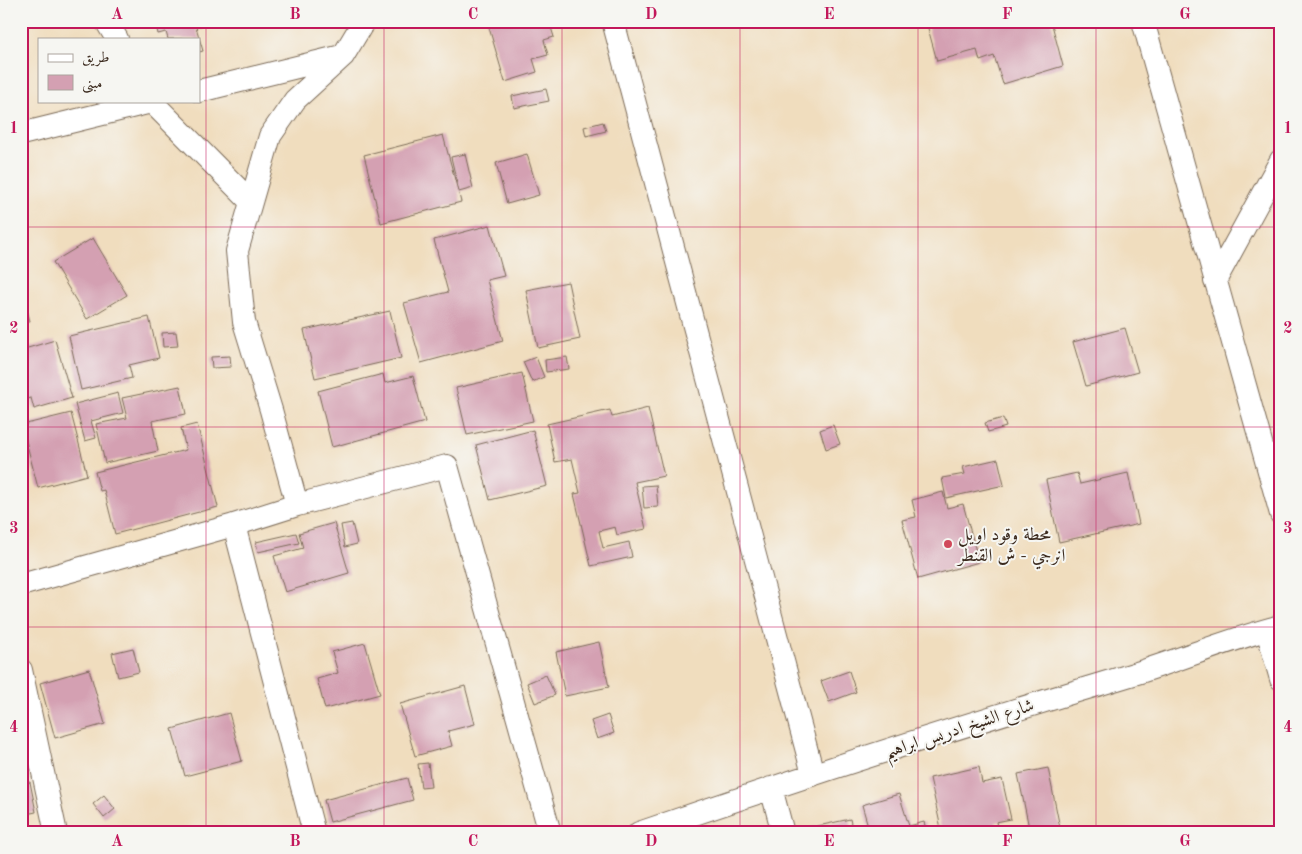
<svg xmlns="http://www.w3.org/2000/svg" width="1302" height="854" font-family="'Old Standard TT',Amiri,serif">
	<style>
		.building { fill: #d4a0b2 }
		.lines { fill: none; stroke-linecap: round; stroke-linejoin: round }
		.minor-casing { stroke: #7a6956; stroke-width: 24 }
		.minor { stroke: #fff; stroke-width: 22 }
		.grid { fill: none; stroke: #c2185b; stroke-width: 1; stroke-opacity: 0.55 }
		.poi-dot { fill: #d1495b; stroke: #f6f6f2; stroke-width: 2 }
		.labels { text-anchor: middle; stroke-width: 4; stroke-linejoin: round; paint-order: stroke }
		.poi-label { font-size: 18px; fill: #3b2a1e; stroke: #f6f6f2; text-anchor: start }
		.street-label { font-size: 18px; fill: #3b2a1e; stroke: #f6f6f2 }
		.neatline { fill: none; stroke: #c2185b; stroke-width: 2 }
		.grid-label { font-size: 16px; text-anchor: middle; font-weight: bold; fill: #c2185b }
	</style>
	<rect width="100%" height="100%" fill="#f6f6f2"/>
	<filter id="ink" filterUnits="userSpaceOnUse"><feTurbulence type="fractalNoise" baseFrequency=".02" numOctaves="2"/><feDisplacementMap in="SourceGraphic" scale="10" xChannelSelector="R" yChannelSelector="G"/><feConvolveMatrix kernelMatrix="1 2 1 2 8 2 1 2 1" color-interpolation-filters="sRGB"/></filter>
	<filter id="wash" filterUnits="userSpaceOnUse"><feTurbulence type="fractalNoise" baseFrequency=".0096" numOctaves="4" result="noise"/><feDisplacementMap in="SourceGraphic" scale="20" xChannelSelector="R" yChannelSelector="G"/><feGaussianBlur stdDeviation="1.12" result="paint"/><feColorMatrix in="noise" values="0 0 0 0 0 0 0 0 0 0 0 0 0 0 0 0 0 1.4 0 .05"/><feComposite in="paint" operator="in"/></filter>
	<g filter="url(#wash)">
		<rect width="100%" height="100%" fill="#f0ddbe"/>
		<g id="blocks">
			<path class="building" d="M155 21H216V22L196 27 203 51 199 52V39H168L166 32 158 34Z
				M487 21H549L554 37 544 40 548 55 533 59 537 72 505 82Z
				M926 21H1051L1063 66 1003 84 994 56 980 61 977 50 937 61Z
				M1239 21H1267V22L1241 29Z
				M546 89 549 101 514 108 512 96Z
				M603 122 606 131 586 136 584 127Z
				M443 135 461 202 381 223 364 155Z
				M465 154 473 188 459 192 451 157Z
				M527 154 539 195 507 204 496 163Z
				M490 225 504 276 487 280 503 341 421 363 404 303 448 292 434 240Z
				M93 238 127 295 87 319 53 262Z
				M568 282 580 339 538 348 526 290Z
				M21 287 30 321 21 323Z
				M390 311 401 358 315 378 304 330Z
				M149 317 159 358 129 365 132 378 81 390 69 336Z
				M1125 328 1138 372 1086 386 1073 342Z
				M176 332 178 346 163 347 162 333Z
				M55 340 72 398 34 409 31 398 21 401V350Z
				M230 356 231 367 212 368 211 357Z
				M536 357 544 377 532 382 523 362Z
				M567 357 569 369 546 372 545 360Z
				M522 373 533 421 467 435 456 388Z
				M383 374 385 383 413 376 425 422 332 447 318 391Z
				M180 386 186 414 152 421 158 451 105 463 96 424 127 418 122 398Z
				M118 393 123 413 91 421 96 438 85 441 75 404Z
				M648 408 664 476 635 482 646 529 617 535 615 527 599 531 603 548 629 542 632 557 591 566 574 494 580 493 572 459 555 462 547 424 610 410 612 417Z
				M71 413 87 475 38 488 22 425Z
				M1003 418 1006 427 988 432 985 423Z
				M197 424 218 507 115 534 104 490 100 491 95 472 186 450 181 428Z
				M833 425 840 444 826 449 820 430Z
				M533 430 547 486 490 500 476 445Z
				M998 459 1004 485 946 498 942 478 965 474 963 467Z
				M1077 473 1080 484 1128 473 1139 524 1059 542 1046 480Z
				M656 485 658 507 644 508 642 486Z
				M943 492 947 508 963 504 979 562 918 579 902 520 916 517 912 500Z
				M334 523 349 573 285 592 274 556 303 548 299 533Z
				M352 523 357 544 345 547 341 525Z
				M296 533 299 543 258 552 256 542Z
				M599 642 609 687 565 696 556 652Z
				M365 643 380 694 325 709 317 679 338 673 332 652Z
				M133 648 139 672 118 677 112 653Z
				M89 669 105 724 55 738 40 683Z
				M849 671 856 692 829 702 821 681Z
				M546 675 555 695 535 703 527 683Z
				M465 686 475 724 448 731 452 746 415 756 400 704Z
				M229 713 242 761 185 776 172 729Z
				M608 715 614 733 597 739 591 721Z
				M428 763 431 787 421 788 418 764Z
				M979 767 982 783 1002 779 1011 819 996 822 998 831 988 833H942L930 778Z
				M1048 768 1060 828 1030 833 1018 774Z
				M407 778 413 800 330 822 324 800Z
				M30 782 36 812 21 815V784Z
				M899 794 909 826 924 822 927 833H870L862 805Z
				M104 795 115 809 104 818 93 804Z
				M850 819 853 833H796L795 831Z"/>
		</g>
	</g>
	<g filter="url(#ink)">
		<use href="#blocks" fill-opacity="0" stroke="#7a6956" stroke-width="1"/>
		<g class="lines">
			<g class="minor-casing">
				<path id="minor" d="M106 21 117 39
					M613 21 813 774
					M1143 21 1281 514
					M199 91 342 56
					M151 101 251 202
					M21 134 155 101
					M1215 281 1281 160
					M297 505 271 410 244 322 237 251 270 136 295 100 343 56 364 21
					M234 525 314 833
					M21 585 234 525 297 505 447 466 550 833
					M1267 630 1281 679
					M21 670 56 833
					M771 788 783 833
					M639 833C804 776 970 723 1137 673 1185 658 1232 638 1281 626"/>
			</g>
			<use href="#minor" class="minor"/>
		</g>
	</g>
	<path class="grid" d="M206 21V833M384 21V833M562 21V833M740 21V833M918 21V833M1096 21V833M21 227H1281M21 427H1281M21 627H1281"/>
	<circle class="poi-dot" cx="948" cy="544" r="5"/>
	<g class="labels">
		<g class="poi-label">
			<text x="958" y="540">محطة وقود اويل<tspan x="958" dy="21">انرجي - ش القنطر</tspan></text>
		</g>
		<g class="street-label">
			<text transform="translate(959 728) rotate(-18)" y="6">شارع الشيخ ادريس ابراهيم</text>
		</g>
	</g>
	<rect width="1302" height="854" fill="none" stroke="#f6f6f2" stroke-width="55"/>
	<rect x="38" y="38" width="162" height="65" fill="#f6f6f2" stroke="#aba49d"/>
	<rect x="48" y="54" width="25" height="8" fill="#ffffff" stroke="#aba49d"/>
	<text x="82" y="62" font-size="15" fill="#3b2a1e">طريق</text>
	<rect x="48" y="75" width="25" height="15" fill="#d4a0b2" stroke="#aba49d"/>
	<text x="82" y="88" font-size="15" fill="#3b2a1e">مبنى</text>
	<rect x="28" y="28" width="1246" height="798" class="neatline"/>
	<g class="grid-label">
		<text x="117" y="19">A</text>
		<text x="295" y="19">B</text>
		<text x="473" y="19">C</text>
		<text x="651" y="19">D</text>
		<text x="829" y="19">E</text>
		<text x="1007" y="19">F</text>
		<text x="1185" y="19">G</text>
		<text x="14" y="133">1</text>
		<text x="1288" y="133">1</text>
		<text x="14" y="333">2</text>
		<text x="1288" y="333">2</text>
		<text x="14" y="533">3</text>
		<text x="1288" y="533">3</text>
		<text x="14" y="732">4</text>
		<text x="1288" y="732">4</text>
		<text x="117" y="846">A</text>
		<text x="295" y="846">B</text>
		<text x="473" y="846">C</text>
		<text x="651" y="846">D</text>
		<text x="829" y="846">E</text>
		<text x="1007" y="846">F</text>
		<text x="1185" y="846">G</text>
	</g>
</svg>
